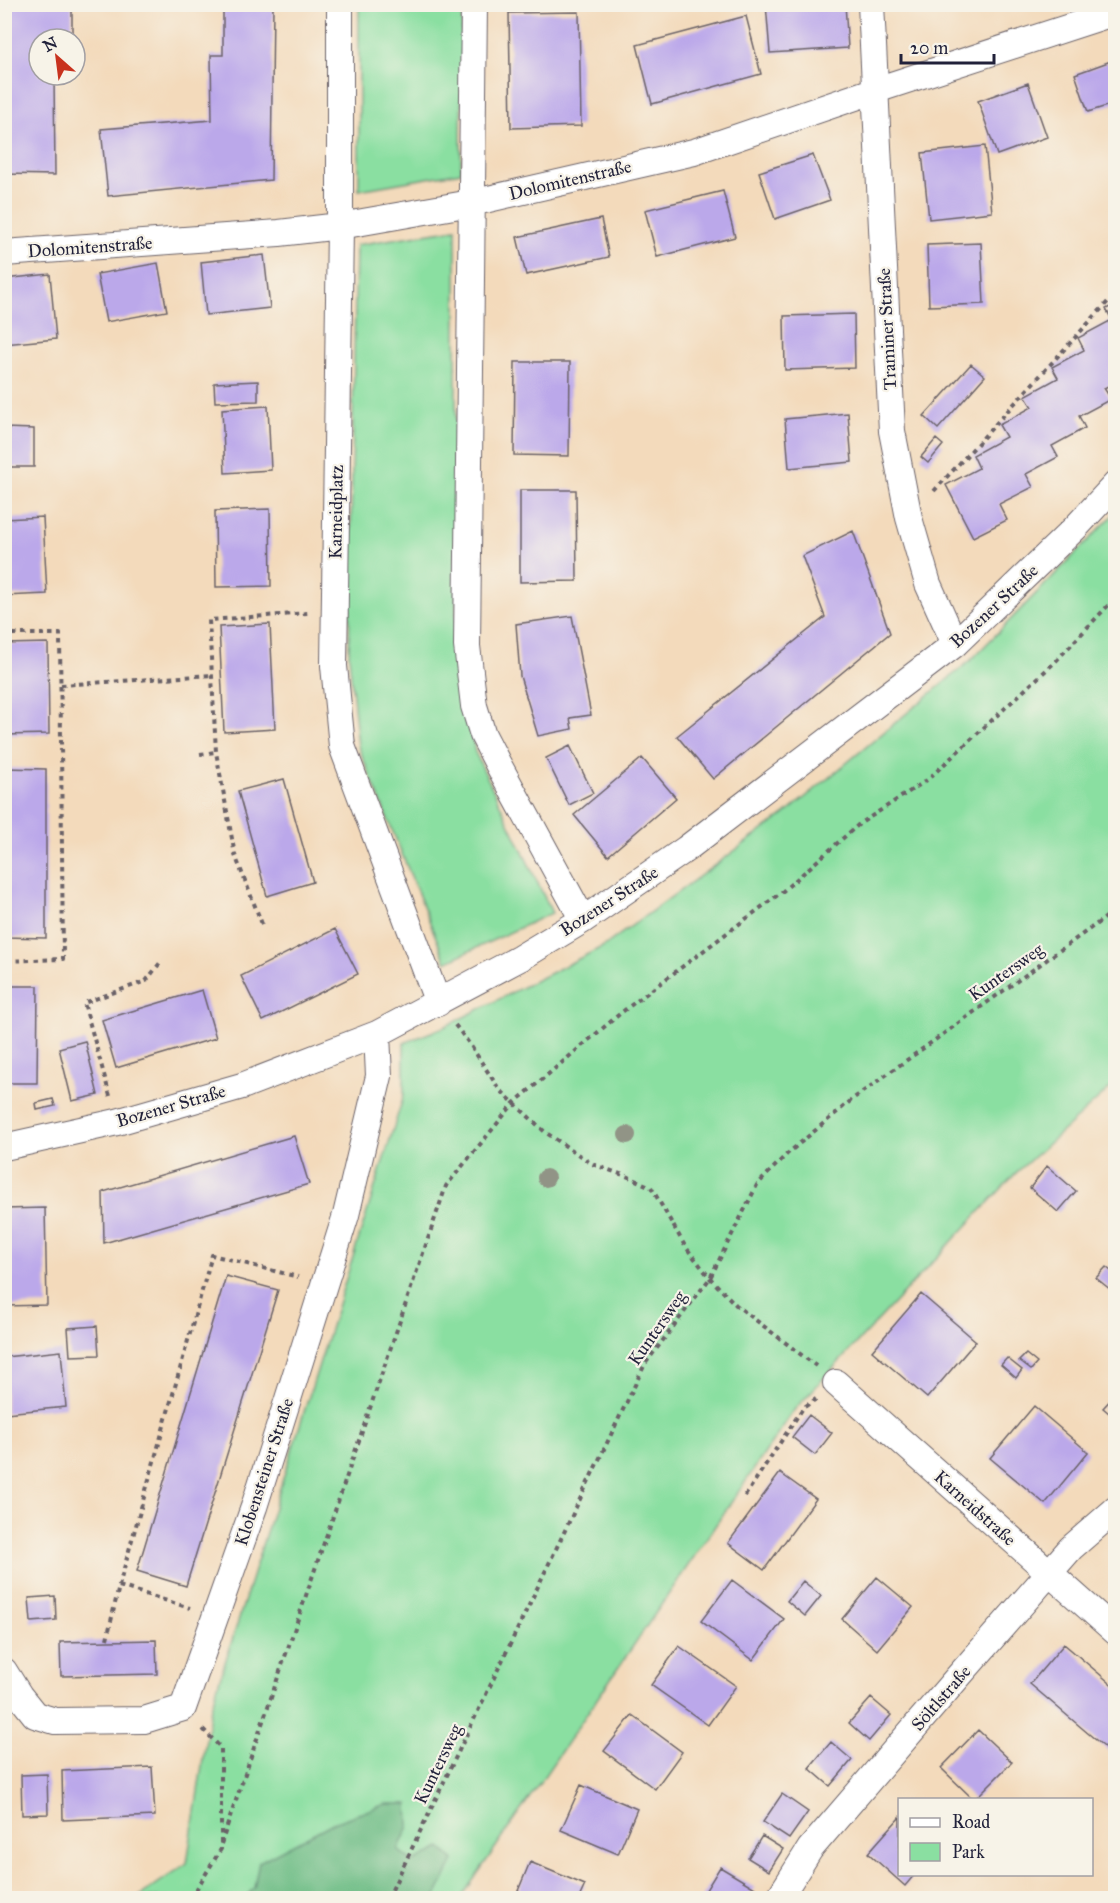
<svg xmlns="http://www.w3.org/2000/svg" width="1120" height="1903" font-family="'IM FELL Great Primer',serif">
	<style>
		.green { fill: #8adfa1; stroke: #56806e; stroke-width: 1.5 }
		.forest { fill: #6fbe87; stroke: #487061; stroke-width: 1.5 }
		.building { fill: #bba8ea }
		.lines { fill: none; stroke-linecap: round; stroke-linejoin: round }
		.street-casing { stroke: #6b6268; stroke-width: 28 }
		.path { stroke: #6b6268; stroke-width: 4; stroke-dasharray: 4.5 4.5; stroke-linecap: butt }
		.street { stroke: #fff; stroke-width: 26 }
		.tree { fill: #919486 }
		.labels { text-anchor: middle; stroke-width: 4.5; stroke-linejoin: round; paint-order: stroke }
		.street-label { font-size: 18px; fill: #22223b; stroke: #f7f3e8 }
	</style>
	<rect width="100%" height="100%" fill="#f7f3e8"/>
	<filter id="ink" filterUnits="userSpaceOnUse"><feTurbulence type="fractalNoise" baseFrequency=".0167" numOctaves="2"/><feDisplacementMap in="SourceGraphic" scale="12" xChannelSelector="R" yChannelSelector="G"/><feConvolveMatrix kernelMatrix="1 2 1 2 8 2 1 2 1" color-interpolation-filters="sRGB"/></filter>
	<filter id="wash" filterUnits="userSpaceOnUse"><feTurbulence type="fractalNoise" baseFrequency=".008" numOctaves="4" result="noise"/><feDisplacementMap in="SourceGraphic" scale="24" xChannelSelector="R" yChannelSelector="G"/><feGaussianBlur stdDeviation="1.35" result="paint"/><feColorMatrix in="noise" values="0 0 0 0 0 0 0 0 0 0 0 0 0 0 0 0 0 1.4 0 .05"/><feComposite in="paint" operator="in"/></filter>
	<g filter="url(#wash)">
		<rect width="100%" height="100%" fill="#f3dabb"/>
		<path class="green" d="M359 5H462L461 172 359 190Z
			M456 229V654L475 752 552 913 446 962 358 746 349 656 356 245Z
			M1115 513V1084L1017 1172 795 1409 461 1898H137L187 1863 211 1707 404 1095V1043L444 1027 604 946 785 814 971 660Z"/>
		<path class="forest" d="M386 1804H408L409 1826 398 1850 413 1862 441 1848 454 1861 435 1898H244L254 1888 259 1862 333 1823Z"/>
		<g id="blocks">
			<path class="building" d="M4 4H72V39H39V75H54L55 175 4 174Z
				M223 4H273L271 180 108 196 101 129 212 120 211 55H223Z
				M766 4H845L848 48 770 53Z
				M579 12 581 126 511 128 509 13Z
				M746 16 761 74 652 104 637 45Z
				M1111 61 1116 74V103L1088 112 1075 74Z
				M1028 83 1047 137 997 155 978 101Z
				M985 146 992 212 929 219 922 153Z
				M813 155 830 200 775 219 759 172Z
				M723 191 735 237 657 257 645 210Z
				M601 219 609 257 526 275 517 237Z
				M981 243 984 304 929 306 927 245Z
				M264 255 270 308 206 315 201 262Z
				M158 263 167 311 106 322 97 274Z
				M50 274 56 339 4 344V279Z
				M1116 304V382L1104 388 1111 399 1079 416 1085 428 1052 446 1058 457 1026 474 1033 487 999 504 1007 520 973 537 946 485 979 468 973 455 1006 437 999 425 1032 407 1025 396 1058 378 1052 367 1084 350 1078 338 1112 320 1106 309Z
				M854 314 855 368 785 370 784 316Z
				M515 362H570L569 456 514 455Z
				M971 364 985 376 938 429 924 416Z
				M258 381V401L215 402 214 383Z
				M268 406 271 470 225 473 222 409Z
				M848 413 852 462 789 468 785 419Z
				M4 428 34 429V467H4Z
				M936 439 943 445 928 463 921 457Z
				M520 490H576L577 581 520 582Z
				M270 509 271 586 216 587 215 511Z
				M43 517 47 594 4 596V519Z
				M853 531 890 633 713 779 677 736 825 617 802 556Z
				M572 616 591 715 570 718 572 729 538 736 520 676 516 624Z
				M270 624 275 729 224 732 219 627Z
				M48 643 49 734 4 735V644Z
				M570 746 593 793 569 805 546 758Z
				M642 758 676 798 608 856 574 815Z
				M4 768 46 769V938L4 937Z
				M284 779 313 882 267 896 238 791Z
				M335 929 358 974 263 1021 241 976Z
				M4 986H38L37 1083H4Z
				M202 990 216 1038 116 1068 102 1020Z
				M85 1041 98 1095 72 1101 59 1048Z
				M53 1099 55 1106 37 1110 36 1103Z
				M294 1136 309 1184 104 1243 103 1192Z
				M1047 1166 1076 1191 1058 1212 1030 1188Z
				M45 1208 47 1305 4 1306V1209Z
				M1106 1267 1116 1275V1294L1096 1278Z
				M226 1276 278 1290 186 1586 137 1571Z
				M921 1294 976 1341 927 1398 872 1351Z
				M97 1326 99 1355 70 1356 68 1328Z
				M61 1351 66 1407 6 1413 5 1357Z
				M1026 1354 1037 1363 1031 1370 1019 1361Z
				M1007 1358 1022 1370 1016 1378 1001 1365Z
				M1116 1394V1419L1103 1408Z
				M1034 1406 1088 1452 1045 1504 990 1458Z
				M809 1415 832 1433 815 1455 792 1437Z
				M780 1473 816 1499 764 1570 728 1543Z
				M877 1577 913 1607 877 1650 842 1619Z
				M732 1580 784 1619 753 1660 701 1621Z
				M803 1581 821 1596 805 1616 787 1601Z
				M55 1596 56 1620 31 1622 29 1598Z
				M156 1640 157 1674 61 1676 60 1642Z
				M1064 1644 1116 1688V1757L1030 1684Z
				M679 1646 736 1686 708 1725 651 1685Z
				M871 1698 891 1715 869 1741 849 1723Z
				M632 1715 682 1752 655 1789 604 1751Z
				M978 1730 1012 1762 974 1800 941 1768Z
				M831 1742 852 1760 830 1786 809 1768Z
				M152 1767 155 1816 63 1820 62 1771Z
				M47 1774 48 1814 22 1815 21 1775Z
				M581 1785 637 1809 618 1854 561 1830Z
				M782 1794 808 1812 789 1839 763 1822Z
				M900 1817V1874H915L905 1886 868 1853Z
				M762 1836 783 1849 769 1871 748 1858Z
				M530 1862 585 1885 579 1898H515Z
				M720 1867 755 1888 748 1898H701Z"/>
		</g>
	</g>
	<g filter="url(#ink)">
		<use href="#blocks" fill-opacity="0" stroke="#6b6268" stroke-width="1.5"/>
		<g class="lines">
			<g class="street-casing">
				<path id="street" d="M340 4V226L334 666 342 746 438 1003
					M474 4 467 646 474 706 483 735 498 764 583 920
					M871 4 892 431 909 518 928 584 955 644
					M4 253 279 233 340 226 471 203 694 152 876 90 1116 12
					M4 1147 117 1122 242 1086 377 1034 520 958 583 920 686 849 955 644 1076 527 1116 484
					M836 1383 1116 1632
					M4 1671 19 1695 35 1715 55 1721 144 1720 183 1708 254 1507 346 1215 379 1076 377 1034
					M779 1898 810 1849 957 1678 1071 1548 1116 1509"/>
			</g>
			<path class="path" d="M934 491 1116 293
				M4 634H60L63 959 4 961
				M61 685 212 675
				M200 754 216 752
				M262 924 235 855 216 752 209 620 308 613
				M455 1025 471 1046 499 1089 545 1132 592 1164 629 1177 651 1187 685 1246 710 1278 736 1305 816 1366
				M110 1096 84 1003 146 981 160 963
				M745 1496 803 1408 816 1399
				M119 1586 190 1608
				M107 1639 119 1586 212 1255 298 1277
				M221 1844 446 1186 514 1103 622 1012 783 891 858 825 927 780 1055 662 1116 597
				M191 1898 221 1849V1748L201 1727
				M388 1898 645 1364 710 1278 757 1185 787 1154 854 1098 1116 910"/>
			<use href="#street" class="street"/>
		</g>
		<g class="tree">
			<circle cx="627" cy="1135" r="9"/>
			<circle cx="546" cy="1178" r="9"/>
		</g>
	</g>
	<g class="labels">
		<g class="street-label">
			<text transform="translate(570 180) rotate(-13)" y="6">Dolomitenstraße</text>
			<text transform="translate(90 247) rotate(-4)" y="6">Dolomitenstraße</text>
			<text transform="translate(887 329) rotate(-93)" y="6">Traminer Straße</text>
			<text transform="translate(336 512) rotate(-89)" y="6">Karneidplatz</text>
			<text transform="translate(994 606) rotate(-43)" y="6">Bozener Straße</text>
			<text transform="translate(609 901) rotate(-33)" y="6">Bozener Straße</text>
			<text transform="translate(1006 972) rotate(-35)" y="6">Kuntersweg</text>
			<text transform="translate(171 1106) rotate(-16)" y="6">Bozener Straße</text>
			<text transform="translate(657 1328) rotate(-55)" y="6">Kuntersweg</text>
			<text transform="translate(264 1472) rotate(-72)" y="6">Klobensteiner Straße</text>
			<text transform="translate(975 1508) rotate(42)" y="6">Karneidstraße</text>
			<text transform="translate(941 1698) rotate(-49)" y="6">Söltlstraße</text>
			<text transform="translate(438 1764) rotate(-64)" y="6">Kuntersweg</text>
		</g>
	</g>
	<rect width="1120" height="1903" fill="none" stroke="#f7f3e8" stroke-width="24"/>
	<rect x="898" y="1798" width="195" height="78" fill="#f7f3e8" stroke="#a29fa3" stroke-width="1.5"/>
	<rect x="910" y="1818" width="30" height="9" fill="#ffffff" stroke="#a29fa3" stroke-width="1.5"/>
	<text x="952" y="1828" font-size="18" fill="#22223b">Road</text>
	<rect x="910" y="1843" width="30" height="18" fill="#8adfa1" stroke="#a29fa3" stroke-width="1.5"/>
	<text x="952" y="1858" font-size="18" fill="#22223b">Park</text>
	<g transform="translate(57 57) rotate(332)"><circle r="28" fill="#f7f3e8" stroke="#a29fa3" stroke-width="1.5"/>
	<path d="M0-4.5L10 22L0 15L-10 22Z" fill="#c8321e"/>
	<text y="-9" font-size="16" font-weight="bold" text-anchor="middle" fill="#22223b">N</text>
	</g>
	<path d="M901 54v9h93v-9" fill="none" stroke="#22223b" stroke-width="3"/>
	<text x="910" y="54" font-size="18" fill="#22223b" stroke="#f7f3e8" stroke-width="4.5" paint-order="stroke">20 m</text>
</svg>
